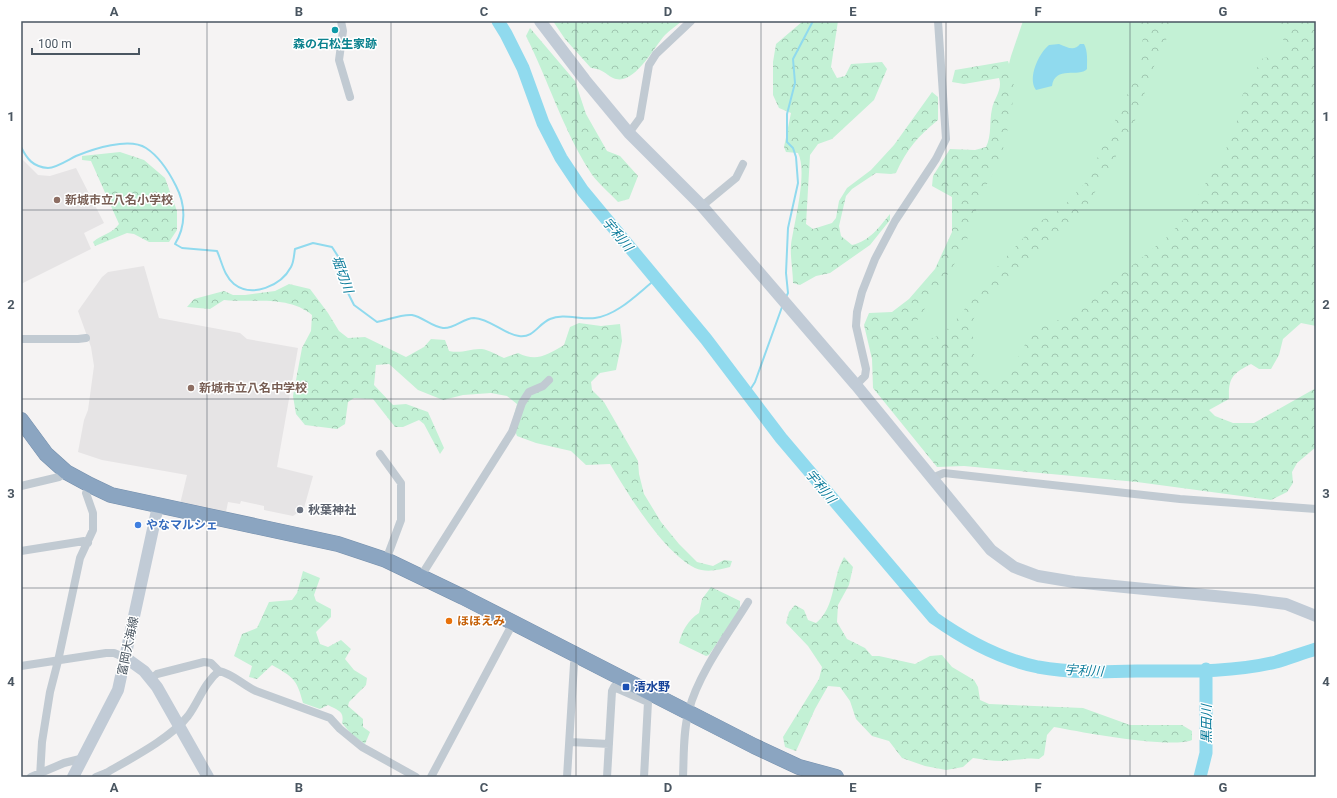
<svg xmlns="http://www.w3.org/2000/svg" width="1337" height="798" font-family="Roboto,'Noto Sans JP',sans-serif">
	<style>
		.education { fill: #e6e4e5 }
		.grass { fill: #c3f1d5 }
		.forest { fill: url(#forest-crowns) }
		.water { fill: #90daee }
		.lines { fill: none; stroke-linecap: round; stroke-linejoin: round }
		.stream { stroke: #90daee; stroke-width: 2 }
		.river { stroke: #90daee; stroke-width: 13 }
		.highway-casing { stroke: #7690ad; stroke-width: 16 }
		.street { stroke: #c1cad2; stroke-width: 8 }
		.secondary { stroke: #c1cbd6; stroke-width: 12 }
		.highway { stroke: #8ba5c1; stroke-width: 15 }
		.grid { fill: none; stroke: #4a5661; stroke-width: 1; stroke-opacity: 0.55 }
		.culture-dot { fill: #0f9aa8; stroke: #fff; stroke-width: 1.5 }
		.education-dot { fill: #8d6e63; stroke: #fff; stroke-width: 1.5 }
		.worship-dot { fill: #6b7280; stroke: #fff; stroke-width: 1.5 }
		.shop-dot { fill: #3f7fe0; stroke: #fff; stroke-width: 1.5 }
		.food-dot { fill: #e8710a; stroke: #fff; stroke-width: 1.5 }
		.transit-dot { fill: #1a4fb4; stroke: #fff; stroke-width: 1.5 }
		.labels { text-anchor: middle; stroke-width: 3; stroke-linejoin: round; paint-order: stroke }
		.culture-label { font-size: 12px; font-weight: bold; fill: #0d838f; stroke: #fff }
		.education-label { font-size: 12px; font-weight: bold; fill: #785e54; stroke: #fff; text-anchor: start }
		.worship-label { font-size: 12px; font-weight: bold; fill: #5b616d; stroke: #fff; text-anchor: start }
		.shop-label { font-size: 12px; font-weight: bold; fill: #366cbe; stroke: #fff; text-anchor: start }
		.food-label { font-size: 12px; font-weight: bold; fill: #c56008; stroke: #fff; text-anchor: start }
		.street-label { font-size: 12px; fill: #4a5661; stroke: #fff }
		.transit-label { font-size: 12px; font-weight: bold; fill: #164399; stroke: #fff; text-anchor: start }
		.water-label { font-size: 13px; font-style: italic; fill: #0c7c9b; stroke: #fff }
		.neatline { fill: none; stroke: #4a5661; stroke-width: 1.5 }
		.grid-label { font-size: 13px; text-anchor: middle; font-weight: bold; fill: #4a5661 }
	</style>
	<defs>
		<pattern id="forest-crowns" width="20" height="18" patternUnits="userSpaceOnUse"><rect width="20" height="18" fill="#c3f1d5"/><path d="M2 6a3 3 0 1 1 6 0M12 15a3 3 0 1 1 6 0" fill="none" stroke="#a0c6b0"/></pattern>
	</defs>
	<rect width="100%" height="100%" fill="#f5f3f3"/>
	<path class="education" d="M21 158 38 175 50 176 76 168 104 223 84 233 91 249 21 284Z
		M144 266 159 318 240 333 247 339 298 348 277 467 313 476 304 508 293 516 264 510V506L241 501 240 504 228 502 226 512 180 504 187 475 102 460 78 452 84 420 88 410 94 366 91 347 78 311 102 277 108 272Z"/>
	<path class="grass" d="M1023 21H1316L1205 212 1013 383 984 384 910 332 976 194 1011 56Z"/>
	<path class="forest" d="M553 21H682C677 25 670 30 665 35 654 47 635 84 616 79 606 76 605 69 591 68L565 39Z
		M803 21H838L831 67 837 78 845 76 851 64 882 62 887 69 874 100 832 139 818 144 810 155 806 224 813 229 832 223 836 218 839 201 847 188 871 170 894 145 932 92 938 97V120C919 135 906 150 896 173L891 174 876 173 852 189 846 196 839 226 841 236 852 245C870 241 879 227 890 214V220L870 245 830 273 816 276 800 285 793 283C793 271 790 257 791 245 794 223 808 172 798 153L786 152 784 147 791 113 779 108 773 95V62L776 44Z
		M1138 21H1176L1158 55 1132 129 1088 204 1073 223 1004 282 977 312 971 324 972 335 975 341 972 350C978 364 986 383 1003 380L1010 371 1027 341 1041 327 1063 318 1102 290 1166 238 1185 218 1234 135 1242 96 1251 78 1263 58 1277 57 1285 51C1285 40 1279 29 1280 21H1316V326L1301 323 1283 339 1279 355 1271 369H1259L1251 364C1233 373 1228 378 1229 399L1209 410 1215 416 1233 423H1254L1316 388V447L1297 463 1292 472 1293 483 1287 492 1271 500 1137 482 964 466 937 467 873 388 872 359 864 325 869 313 892 312 909 299 935 269 952 232V197L932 186 933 176 950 149 975 150 986 147C992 135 989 122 992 109 994 98 1003 90 999 78L964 84 952 82 955 70 1008 61 1014 79 1012 111 1001 157 983 192 971 224 965 248 916 322 918 334 927 340 943 334 962 313 978 288 1036 224 1062 208 1086 182 1140 68 1143 35Z
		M530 28 575 81 586 114 607 151 620 156 638 176 629 199 618 202C609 192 596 182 589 170 563 129 548 80 526 36Z
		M120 152 144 160 165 178 177 211V230L169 242H149L134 234 127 233 95 246 93 242C102 234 112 234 119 224L91 161 82 160V156Z
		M289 284 310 289 328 313 339 331 348 338 365 337 406 357 424 347 431 339 445 340 449 351C463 354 470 348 482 349 489 350 497 355 504 358L518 353C537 362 547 355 564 345L570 327 579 323 601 326 620 324 622 341 616 370 600 373 591 382 592 390 604 402 638 461 639 474 644 494 661 522 679 544 697 562 713 566 724 560 732 561 730 567C719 570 706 573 695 568 663 552 628 494 610 464L586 465 571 451 536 443 517 436 512 423 517 404 507 396 491 393 463 395 443 400 418 390 389 364 376 365 374 385 393 405 406 404 428 412 444 448 440 454 424 424 419 420 403 427H395L373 399 354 398 348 402 345 424 337 429 305 425 296 414 293 396 302 348 311 331 312 315C288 295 254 303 224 300L210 309 187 307 194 299 224 291 233 295H245L275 291Z
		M844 557 853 567 849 585 838 605 837 622 847 639 865 648 872 656H879L915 664 930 656 942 655 952 667 974 680 978 687 980 700 989 704 1083 708 1130 725H1182L1192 731V740C1170 749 1081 732 1054 727L1047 735 1044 755 1039 759C1026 757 1015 761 1002 761 992 761 982 759 973 758L963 767 946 770 925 766 902 758 889 741 872 736 856 719 850 701 840 687 828 686 815 709 796 751 785 747 783 737 819 679 822 667 808 646 786 623 789 612 795 605 804 610 808 620 816 623C831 611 832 592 837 575 838 569 841 563 844 557Z
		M303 571 320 578 314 595 316 601 331 609V617L316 632 320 644 328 647 341 640 351 649 345 659 354 670 367 678 366 685 349 702 348 706 363 719V727L370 732 365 744 352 735 342 723C345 711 337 710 328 705L320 709 303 703C297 679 293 677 272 665L257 679 249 677 252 666 234 656 242 634 257 628 269 602 292 600 297 593Z
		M711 587 740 601V609L709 655 706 656 679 643C682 631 688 620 699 613L702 599Z"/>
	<path class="water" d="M1059 44C1067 47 1074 52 1080 44H1084C1088 51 1087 61 1087 69 1079 78 1055 65 1052 86L1036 90C1027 78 1039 53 1049 45Z"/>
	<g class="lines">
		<path class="stream" d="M21 147C27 159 33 167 48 168 56 168 68 160 76 156 93 149 129 137 146 148 160 157 169 172 176 186 186 205 186 226 175 244L182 248 217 251C222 262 224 276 234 284 252 298 281 286 291 267 294 262 294 254 295 249L313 243 332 247 341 261 348 293 354 305 377 322C387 320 402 314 412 315 423 317 432 327 443 328 455 329 463 318 474 318 491 319 503 334 519 336 534 338 538 324 550 319 563 313 581 320 595 318 618 315 638 293 656 279
			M786 297 788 293 786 273 788 228 798 183 796 157 793 148 787 142V114L795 83 793 59 813 21
			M748 393 755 382 782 307"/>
		<path class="river" d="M498 21 506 34 523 68 543 123 561 158 583 191 706 339 781 438 934 618C965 640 1000 659 1038 667 1070 673 1104 672 1137 671 1182 671 1231 673 1276 662 1289 658 1303 653 1316 649
			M1200 777 1206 753V669"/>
		<g class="highway-casing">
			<path id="highway" d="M21 420 46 454 66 472 90 485 111 495 338 544 386 560 463 597 754 746 799 767 836 777"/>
		</g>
		<path class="street" d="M341 21 343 31 339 60 350 97
			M629 133 640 118 649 65 656 54 691 21
			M702 206 736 178 743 164
			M21 339H78L86 338
			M856 385 865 376 866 369 856 326 857 312 862 292 875 259 895 221 936 159 946 139 938 21
			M380 454 401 483V520L386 560
			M932 478 944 473 1180 499 1316 509
			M21 486 59 477 66 472
			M21 551 84 541 88 543
			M421 576 512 432 522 403 529 392 543 386 549 380
			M21 666 106 653H114L126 658
			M151 679 157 674 204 662 211 663 219 671
			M570 742 609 744
			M31 777 64 763 84 758
			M40 777 42 742 50 692 58 661 80 558 93 530V513L86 493 90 485
			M96 777 106 773C130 759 171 738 188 716 199 701 204 683 219 671 233 674 243 685 256 691L330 718 340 729 362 747 416 777
			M431 777 513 623
			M567 777 574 664 576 656
			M607 777 612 691 614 687 648 702 644 777
			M683 777C684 755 683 731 689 710 698 674 729 633 748 602"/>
		<path class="secondary" d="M540 21 585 80 629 133 702 206 856 385 991 550 1014 567 1038 576 1074 582 1255 600 1286 604 1316 616
			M126 658 144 671 157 687 208 777
			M73 777 118 690 158 506"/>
		<use href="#highway" class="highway"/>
	</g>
	<path class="grid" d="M207 21V777M391 21V777M576 21V777M761 21V777M946 21V777M1130 21V777M21 210H1316M21 399H1316M21 588H1316"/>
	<circle class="culture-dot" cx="335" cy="30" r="4"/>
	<g class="education-dot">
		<circle cx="57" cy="200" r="4"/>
		<circle cx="191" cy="388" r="4"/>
	</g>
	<circle class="worship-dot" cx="300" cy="510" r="4"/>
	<circle class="shop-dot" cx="138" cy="525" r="4"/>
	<circle class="food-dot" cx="449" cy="621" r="4"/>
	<rect class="transit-dot" x="622" y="683" width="8" height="8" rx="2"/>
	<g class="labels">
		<g class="culture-label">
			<text x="335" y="48">森の石松生家跡</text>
		</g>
		<g class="education-label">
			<text x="65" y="204">新城市立八名小学校</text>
			<text x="199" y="392">新城市立八名中学校</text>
		</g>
		<g class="worship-label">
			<text x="308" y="514">秋葉神社</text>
		</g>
		<g class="shop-label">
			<text x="146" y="529">やなマルシェ</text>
		</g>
		<g class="food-label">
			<text x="457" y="625">ほほえみ</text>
		</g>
		<g class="street-label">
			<text transform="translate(128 646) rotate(-78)" y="4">富岡大海線</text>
		</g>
		<g class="transit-label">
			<text x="634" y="691">清水野</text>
		</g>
		<g class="water-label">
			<text transform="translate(618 234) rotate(50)" y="5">宇利川</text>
			<text transform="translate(343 274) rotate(70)" y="5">堀切川</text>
			<text transform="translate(821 486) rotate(50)" y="5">宇利川</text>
			<text transform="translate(1084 670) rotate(3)" y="5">宇利川</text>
			<text transform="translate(1206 724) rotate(-90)" y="5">黒田川</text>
		</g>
	</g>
	<rect width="1337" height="798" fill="none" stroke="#ffffff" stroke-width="44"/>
	<path d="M32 48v6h107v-6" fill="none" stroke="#4a5661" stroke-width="2"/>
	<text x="38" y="48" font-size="12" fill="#4a5661" stroke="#ffffff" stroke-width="3" paint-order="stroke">100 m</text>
	<rect x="22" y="22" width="1293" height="754" class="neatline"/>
	<g class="grid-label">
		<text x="114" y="16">A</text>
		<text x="299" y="16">B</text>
		<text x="484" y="16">C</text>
		<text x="668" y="16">D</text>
		<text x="853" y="16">E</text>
		<text x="1038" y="16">F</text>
		<text x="1223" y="16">G</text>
		<text x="11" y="121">1</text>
		<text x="1326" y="121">1</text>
		<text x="11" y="309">2</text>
		<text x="1326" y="309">2</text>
		<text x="11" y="498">3</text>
		<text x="1326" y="498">3</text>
		<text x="11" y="686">4</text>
		<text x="1326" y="686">4</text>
		<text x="114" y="792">A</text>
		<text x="299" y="792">B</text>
		<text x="484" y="792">C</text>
		<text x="668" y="792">D</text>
		<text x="853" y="792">E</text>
		<text x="1038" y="792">F</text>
		<text x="1223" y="792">G</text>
	</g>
</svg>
